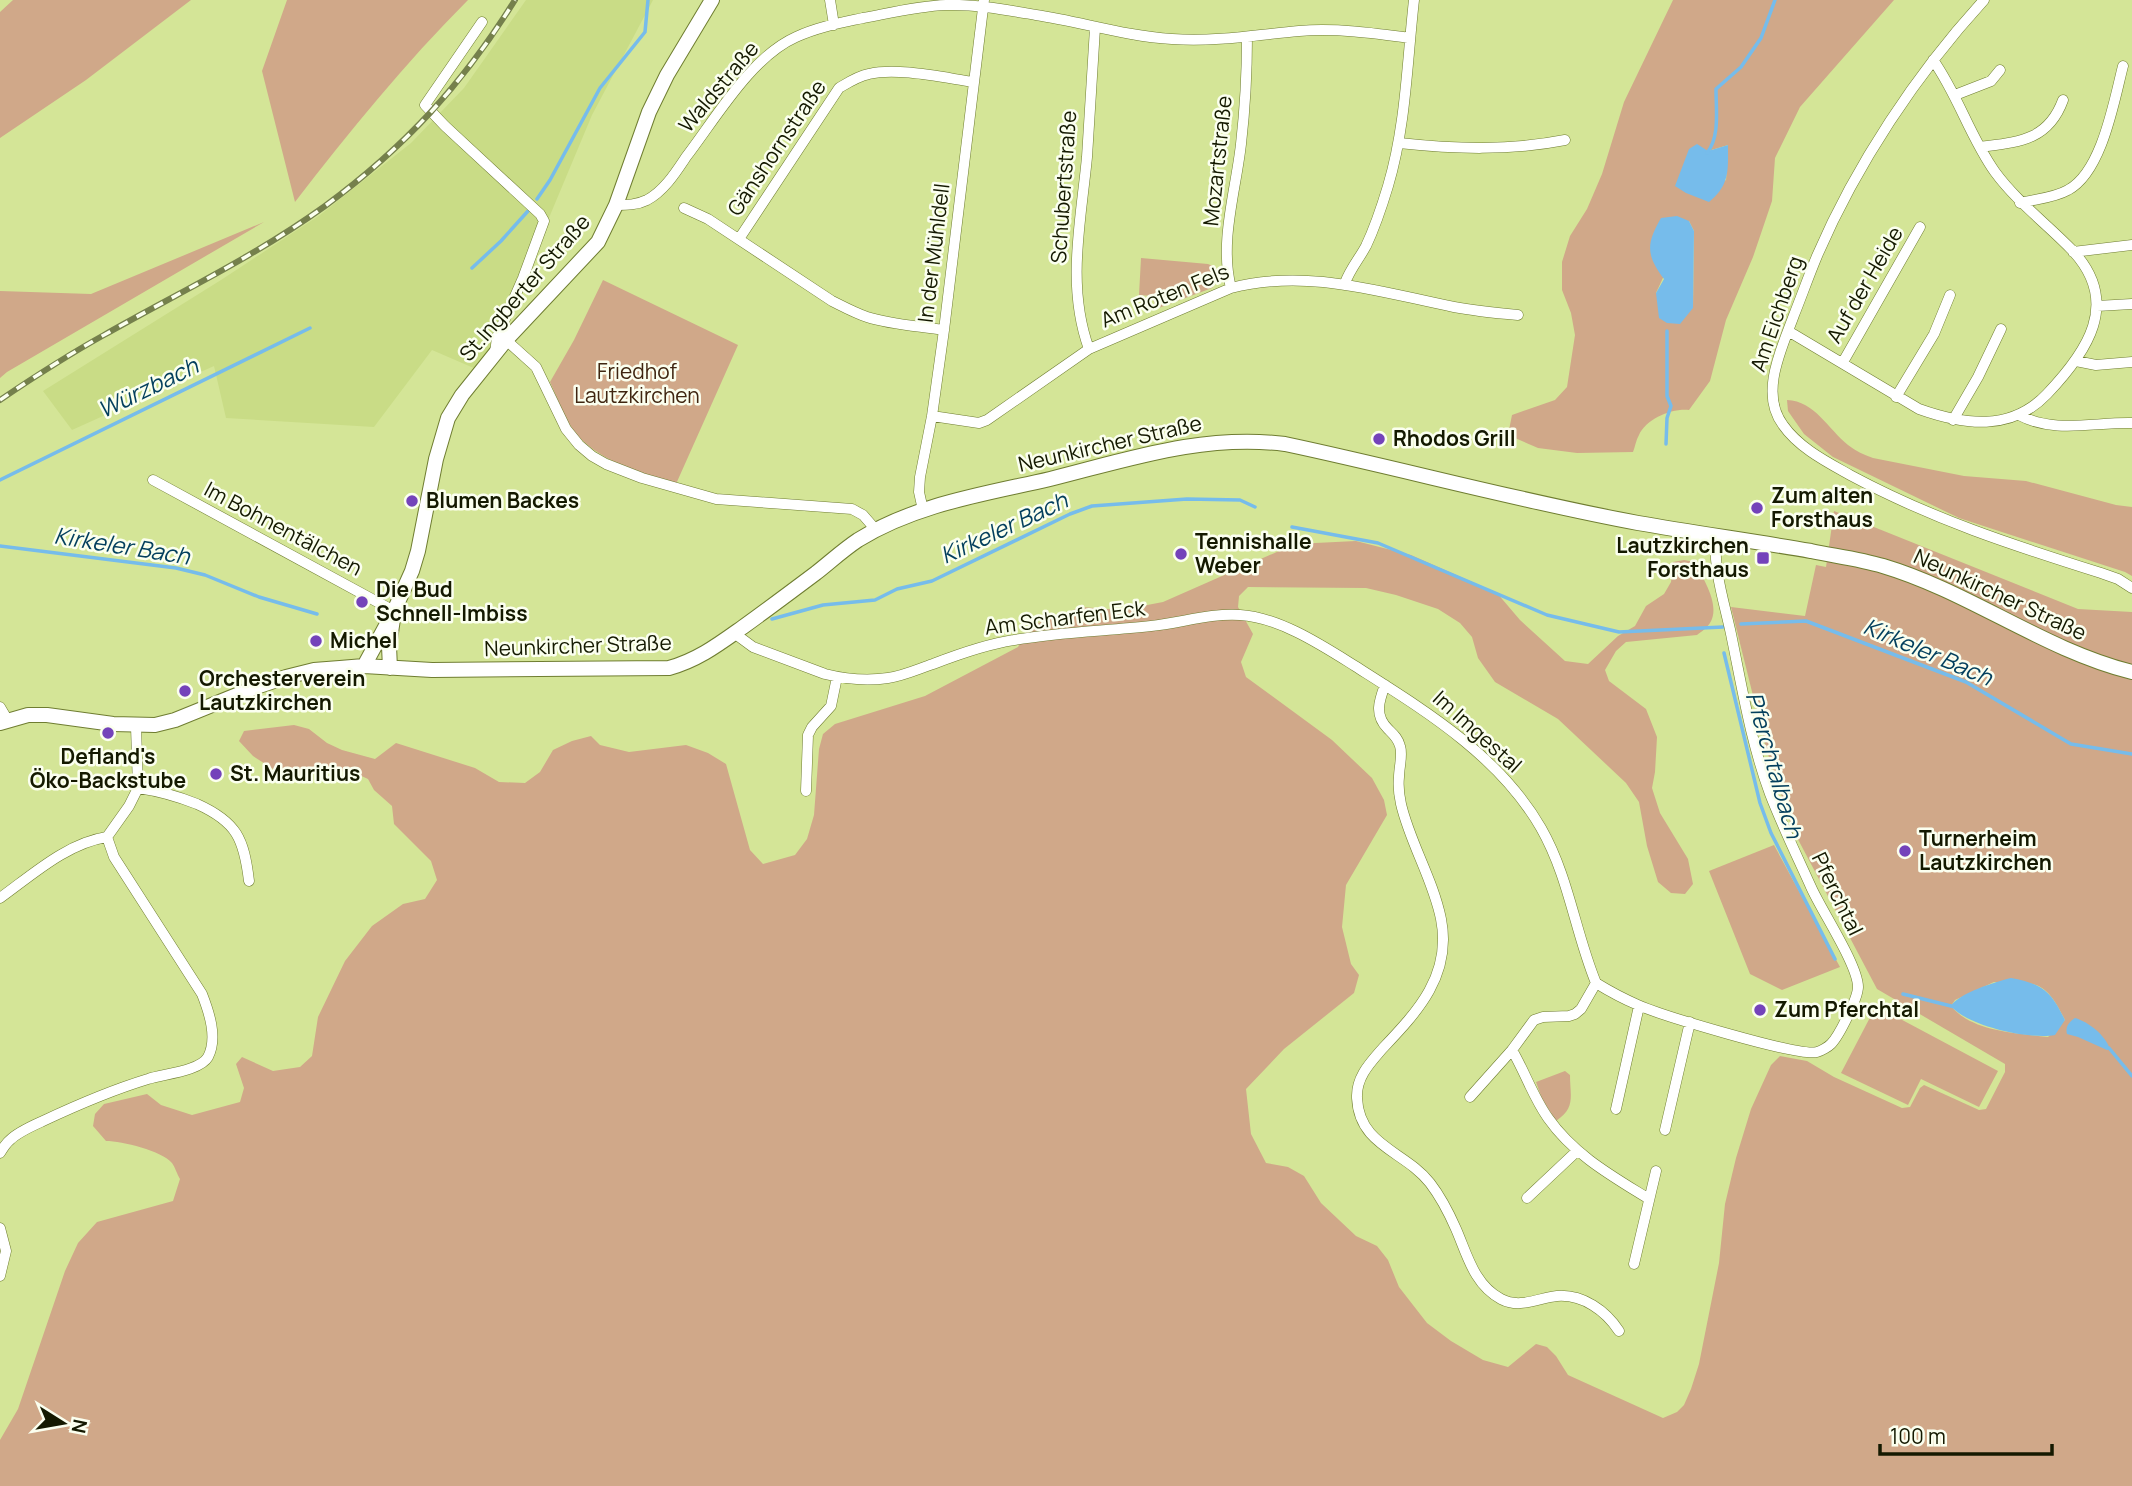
<svg xmlns="http://www.w3.org/2000/svg" width="2132" height="1486" font-family="Manrope,sans-serif">
	<style>
		.built { fill: #c9dc86 }
		.green { fill: #d0a889; fill-rule: evenodd }
		.water { fill: #76bceb }
		.lines { fill: none; stroke-linecap: round; stroke-linejoin: round }
		.stream { stroke: #76bceb; stroke-width: 3.5 }
		.street-casing { stroke: #6f7d31; stroke-width: 11 }
		.secondary-casing { stroke: #6f7d31; stroke-width: 16 }
		.street { stroke: #fff; stroke-width: 10 }
		.secondary { stroke: #fff; stroke-width: 14 }
		.rail-casing { stroke: #75804c; stroke-width: 6 }
		.rail { stroke: #fbffef; stroke-width: 3.5; stroke-dasharray: 10; stroke-linecap: butt }
		.poi-dot { fill: #7443ba; stroke: #fbffef; stroke-width: 2.5 }
		.labels { text-anchor: middle; stroke-width: 5; stroke-linejoin: round; paint-order: stroke }
		.street-label { font-size: 21px; fill: #141900; stroke: #fbffef }
		.park-label { font-size: 21px; fill: #3f2510; stroke: #fbffef }
		.poi-label { font-size: 21px; font-weight: bold; fill: #141900; stroke: #fbffef; text-anchor: start }
		.water-label { font-size: 23px; font-style: italic; fill: #033f5d; stroke: #fbffef }
	</style>
	<rect width="100%" height="100%" fill="#d4e597"/>
	<path class="built" d="M526 0H653L592 115 533 256 507 330 476 369 432 350 374 427 226 418 214 366 72 430 43 391 221 280 320 215 411 143 464 88Z"/>
	<path class="green" d="M13 0H191L86 80 0 138V12Z
		M287 0H468C405 63 349 132 295 202L262 71Z
		M1673 0H1894L1800 107 1775 158 1772 201 1753 257 1726 320 1710 381 1689 410C1672 408 1646 419 1639 435 1636 440 1635 447 1633 452L1577 453 1538 448 1508 435 1512 415 1555 400 1567 387 1575 335 1571 313 1562 290V262L1570 236 1587 209 1602 174 1624 102ZM1728 145 1726 181 1708 151ZM1689 221 1694 231 1693 308 1656 293Z
		M264 222 7 372 0 378V291L91 294Z
		M1141 258 1208 264 1215 267V284L1212 288 1156 309 1152 296 1139 295Z
		M603 280 738 345 676 484C643 473 603 463 578 436 565 421 558 400 550 382L574 340Z
		M1787 400C1815 401 1828 429 1848 445 1856 451 1864 455 1873 458L1964 476 2026 481 2116 505 2132 507V576L2125 572 1959 518 1833 457 1804 434 1788 411Z
		M1834 511 2078 609 2132 612V1486H0V1440L18 1409 65 1271 78 1243 97 1222 173 1201 180 1179C177 1174 175 1167 172 1163 162 1151 122 1141 106 1141L93 1126 95 1114 104 1104 147 1094 161 1105 192 1115 240 1102 244 1088 236 1064 242 1057 273 1071 300 1067 312 1056 318 1017 345 961 372 926 403 904 425 899 437 880 431 861 394 824 392 806 374 790 368 779 355 773 340 771 291 776 273 769 253 756 239 741 244 731 294 725 309 729 327 743 342 750 375 759 396 743 475 768 499 782 525 783 540 772 553 750 572 741 591 736 600 745 629 752 686 745 708 753 726 764 750 850 763 864 795 855 807 839 814 815 819 749 823 734 835 724 925 696 1018 647 1030 626 1081 607 1121 610 1163 602 1295 544 1356 541 1411 555 1497 593 1520 620 1565 661 1588 664 1618 636 1635 626 1646 606 1664 594 1671 582 1673 562 1684 560 1695 562C1703 579 1721 605 1710 623 1707 628 1701 632 1697 635L1626 642 1616 651 1605 670 1609 681 1646 709 1657 737 1655 772 1652 788 1660 813 1688 859 1693 884 1685 894 1671 893 1658 882 1647 846 1639 802 1626 783 1558 719 1495 682 1478 658 1472 637 1460 623 1438 609 1396 595 1366 588 1248 587 1239 596 1238 607 1253 634 1241 662 1246 677 1332 740 1372 778 1384 800 1387 815 1346 885 1342 927 1351 964 1359 975 1354 993 1284 1049 1246 1089 1251 1134 1266 1163 1288 1167 1304 1176 1321 1203 1356 1236 1377 1246 1388 1260 1399 1287 1427 1323 1451 1341 1483 1360 1508 1367 1536 1344 1547 1347 1556 1356 1568 1375 1663 1418 1677 1412 1684 1405 1691 1389 1699 1364 1719 1263 1725 1204 1736 1158 1751 1109 1771 1065 1780 1056 1807 1061 1834 1077 1902 1108 1910 1107 1920 1088 1924 1085 1979 1110 1986 1109 2005 1072V1064L1877 989 1792 828 1766 748 1731 607 1805 616 1816 565 1826 567ZM1994 982C2036 982 2045 979 2065 1020L2048 1037C2017 1033 1972 1032 1951 1006L1955 1000Z
		M1774 845 1840 967 1782 990 1750 974 1709 871Z
		M1876 1006 1998 1071 1979 1107 1921 1079 1908 1105 1841 1073Z
		M1565 1071 1570 1075C1570 1096 1576 1108 1556 1121L1542 1099 1536 1082Z"/>
	<path class="water" d="M1697 144 1708 151 1728 145C1728 170 1730 185 1709 202L1686 193 1675 186 1689 149Z
		M1677 216 1689 221 1694 231 1693 308 1680 324 1667 323 1659 318 1656 293 1664 279C1646 255 1646 244 1661 218Z
		M2011 978C2043 984 2051 991 2065 1020L2055 1035C2030 1040 1967 1026 1951 1006 1959 993 1995 982 2011 978Z
		M2075 1018C2089 1022 2105 1035 2110 1049L2107 1050 2078 1037 2067 1034C2065 1027 2069 1022 2075 1018Z"/>
	<g class="lines">
		<path class="stream" d="M1707 153C1720 137 1716 110 1716 89L1741 67 1761 38 1775 0
			M537 199 550 180 600 88 645 32 648 0
			M472 268 501 241 528 211
			M1666 444 1667 418 1671 406 1667 396V331
			M0 480 310 328
			M1292 527 1378 543 1547 615 1619 632 1723 627
			M0 546 176 568 205 575 259 597 317 614
			M772 619 823 605 875 600 897 589 932 581 1070 514 1092 506 1187 499 1240 500 1255 507
			M1741 624 1806 621 1966 682 2071 744 2132 754
			M1724 653 1760 803 1771 833 1835 959
			M1903 994 1955 1007
			M2109 1048 2132 1076"/>
		<g class="street-casing">
			<path id="street" d="M830 0 834 25
				M1984 0C1917 73 1856 165 1817 256 1809 275 1802 295 1794 315 1782 348 1759 393 1783 425 1799 448 1827 462 1850 475 1932 519 2012 545 2101 573L2118 579 2132 588
				M482 22 425 105 445 126 540 214 544 221 523 278 497 337 495 353
				M1955 95 1991 81 2000 70
				M1399 143C1455 149 1509 151 1565 140
				M1980 147C2018 142 2048 141 2063 100
				M2020 203C2036 199 2054 198 2068 190 2102 172 2114 101 2123 66
				M616 205C627 205 637 205 647 200 664 191 676 172 686 157 716 118 751 57 796 37 818 27 840 23 863 18 890 13 918 6 946 5 976 4 1007 10 1036 15 1082 22 1125 36 1172 39 1215 42 1256 35 1299 31 1336 28 1373 33 1410 38
				M684 208 708 219 832 301C844 307 855 313 867 317 892 325 919 326 944 330
				M739 239 839 88C849 82 858 76 869 74 897 67 945 78 974 82
				M2073 252 2132 245
				M1345 283C1350 269 1359 259 1366 246 1375 227 1382 206 1388 186 1406 126 1407 62 1414 0
				M1231 288C1219 242 1236 190 1241 144 1245 109 1247 73 1247 37
				M2097 306 2132 304
				M1788 331 1919 409C1964 425 2011 432 2047 394 2087 352 2121 303 2073 251 2047 224 2017 202 1995 172 1970 137 1958 95 1933 60
				M506 340 536 367 566 429 579 445 592 456 606 464 642 478 716 499 852 509 863 515 876 530
				M1089 349C1066 286 1081 221 1087 157 1090 114 1092 71 1095 28
				M2076 361 2096 365 2132 362
				M1843 362 1920 227
				M1896 397 1934 334 1950 295
				M2019 415C2054 434 2094 422 2132 423
				M932 416 979 423 987 420 1089 349 1231 288C1307 268 1379 292 1454 307 1475 311 1496 313 1518 315
				M1953 420 1978 377 2001 329
				M153 480 394 611
				M923 510 919 492 920 477 932 416 944 330 984 0
				M734 633 753 647 825 674C845 679 867 681 888 678 903 676 918 669 933 664 959 654 987 644 1014 640 1059 632 1106 631 1151 626 1181 623 1210 613 1240 615 1279 617 1323 646 1355 666 1424 710 1499 755 1541 828 1569 877 1575 932 1596 983 1609 991 1624 999 1638 1005 1661 1015 1798 1057 1817 1052 1821 1051 1828 1047 1831 1044 1839 1036 1858 998 1858 987 1858 965 1821 910 1811 887 1797 856 1782 825 1770 794 1751 743 1742 687 1731 634 1724 601 1713 570 1716 535
				M1385 685C1379 701 1374 715 1388 729 1393 734 1398 738 1400 746 1403 755 1399 767 1399 777 1398 786 1399 795 1401 804 1410 843 1433 879 1441 919 1452 975 1418 1011 1383 1048 1370 1063 1356 1077 1357 1098 1359 1146 1405 1151 1430 1183 1440 1196 1449 1213 1456 1229 1467 1254 1474 1285 1501 1299 1520 1309 1538 1298 1557 1296 1583 1294 1606 1311 1619 1331
				M0 707 7 719
				M138 788C159 791 177 796 197 804 237 822 244 839 249 881
				M806 791 808 735 812 727 831 706 837 677
				M107 837 129 806 138 788 136 726
				M0 898C32 875 67 843 107 837
				M1512 1050C1525 1072 1533 1097 1548 1118 1574 1155 1612 1176 1649 1199
				M1470 1097 1512 1050 1534 1020 1543 1017 1569 1016 1575 1014 1581 1009 1596 983
				M1616 1109 1639 1006
				M1665 1130 1690 1022
				M0 1153C3 1148 6 1143 10 1140 18 1132 32 1126 43 1121 77 1105 112 1090 148 1079 163 1074 200 1071 208 1057 218 1038 209 1012 202 994L114 857 107 837
				M1527 1198 1577 1151
				M0 1228 6 1251 0 1276
				M1634 1264 1656 1171"/>
		</g>
		<g class="secondary-casing">
			<path id="secondary" d="M364 666 394 611 412 571 418 551 436 459 448 418 462 395 506 340 598 242 616 205 649 112 667 75 712 0
				M390 668 389 646 393 619
				M0 723 28 715H47L113 724 155 725 175 720 259 686 286 677 314 670 340 668 364 666 432 670 669 668C698 660 719 644 743 627 768 609 792 591 816 573 830 562 843 550 858 540 916 504 985 494 1050 479 1130 459 1202 434 1285 444 1403 469 1519 501 1638 523 1695 533 1753 541 1811 551 1835 556 1860 559 1883 566 1970 592 2044 650 2132 672"/>
		</g>
		<use href="#street" class="street"/>
		<use href="#secondary" class="secondary"/>
		<g class="rail-casing">
			<path id="rail" d="M0 400C34 377 68 355 104 335 178 293 256 256 325 206 405 147 463 84 515 0"/>
		</g>
		<use href="#rail" class="rail"/>
	</g>
	<g class="poi-dot">
		<circle cx="1379" cy="439" r="7"/>
		<circle cx="412" cy="501" r="7"/>
		<circle cx="1757" cy="508" r="7"/>
		<circle cx="1181" cy="554" r="7"/>
		<rect x="1756" y="551" width="14" height="14" rx="3.5"/>
		<circle cx="362" cy="602" r="7"/>
		<circle cx="316" cy="641" r="7"/>
		<circle cx="185" cy="691" r="7"/>
		<circle cx="108" cy="733" r="7"/>
		<circle cx="216" cy="774" r="7"/>
		<circle cx="1905" cy="851" r="7"/>
		<circle cx="1760" cy="1010" r="7"/>
	</g>
	<g class="labels">
		<g class="street-label">
			<text transform="translate(719 87) rotate(-50)" y="7">Waldstraße</text>
			<text transform="translate(777 148) rotate(-56)" y="7">Gänshornstraße</text>
			<text transform="translate(1218 161) rotate(-84)" y="7">Mozartstraße</text>
			<text transform="translate(1064 187) rotate(-86)" y="7">Schubertstraße</text>
			<text transform="translate(934 253) rotate(-83)" y="7">In der Mühldell</text>
			<text transform="translate(1865 285) rotate(-60)" y="7">Auf der Heide</text>
			<text transform="translate(525 288) rotate(-49)" y="7">St.Ingberter Straße</text>
			<text transform="translate(1165 296) rotate(-22)" y="7">Am Roten Fels</text>
			<text transform="translate(1777 314) rotate(-71)" y="7">Am Eichberg</text>
			<text transform="translate(1110 444) rotate(-13)" y="7">Neunkircher Straße</text>
			<text transform="translate(283 529) rotate(28)" y="7">Im Bohnentälchen</text>
			<text transform="translate(2000 595) rotate(25)" y="7">Neunkircher Straße</text>
			<text transform="translate(1065 618) rotate(-7)" y="7">Am Scharfen Eck</text>
			<text transform="translate(578 646) rotate(-2)" y="7">Neunkircher Straße</text>
			<text transform="translate(1477 732) rotate(42)" y="7">Im Imgestal</text>
			<text transform="translate(1837 894) rotate(64)" y="7">Pferchtal</text>
		</g>
		<g class="park-label">
			<text x="637" y="379">Friedhof<tspan x="637" dy="24">Lautzkirchen</tspan></text>
		</g>
		<g class="poi-label">
			<text x="1393" y="446">Rhodos Grill</text>
			<text x="1771" y="503">Zum alten<tspan x="1771" dy="24">Forsthaus</tspan></text>
			<text x="426" y="508">Blumen Backes</text>
			<text x="1195" y="549">Tennishalle<tspan x="1195" dy="24">Weber</tspan></text>
			<text x="1749" y="553" text-anchor="end">Lautzkirchen<tspan x="1749" dy="24">Forsthaus</tspan></text>
			<text x="376" y="597">Die Bud<tspan x="376" dy="24">Schnell-Imbiss</tspan></text>
			<text x="330" y="648">Michel</text>
			<text x="199" y="686">Orchesterverein<tspan x="199" dy="24">Lautzkirchen</tspan></text>
			<text x="108" y="764" text-anchor="middle">Defland's<tspan x="108" dy="24">Öko-Backstube</tspan></text>
			<text x="230" y="781">St. Mauritius</text>
			<text x="1919" y="846">Turnerheim<tspan x="1919" dy="24">Lautzkirchen</tspan></text>
			<text x="1774" y="1017">Zum Pferchtal</text>
		</g>
		<g class="water-label">
			<text transform="translate(148 388) rotate(-26)" y="8">Würzbach</text>
			<text transform="translate(1004 528) rotate(-25)" y="8">Kirkeler Bach</text>
			<text transform="translate(122 546) rotate(9)" y="8">Kirkeler Bach</text>
			<text transform="translate(1928 652) rotate(23)" y="8">Kirkeler Bach</text>
			<text transform="translate(1774 765) rotate(74)" y="8">Pferchtalbach</text>
		</g>
	</g>
	<g transform="translate(63 1423) rotate(101)" stroke="#fbffef" stroke-width="5" paint-order="stroke">
	<path d="M0-5L12 26L0 18L-12 26Z" fill="#141900"/>
	<text y="-10" font-size="19" font-weight="bold" text-anchor="middle" fill="#141900">N</text>
	</g>
	<path d="M1880 1444v10h172v-10" fill="none" stroke="#141900" stroke-width="3.5"/>
	<text x="1890" y="1444" font-size="21" fill="#141900" stroke="#fbffef" stroke-width="5" paint-order="stroke">100 m</text>
</svg>
